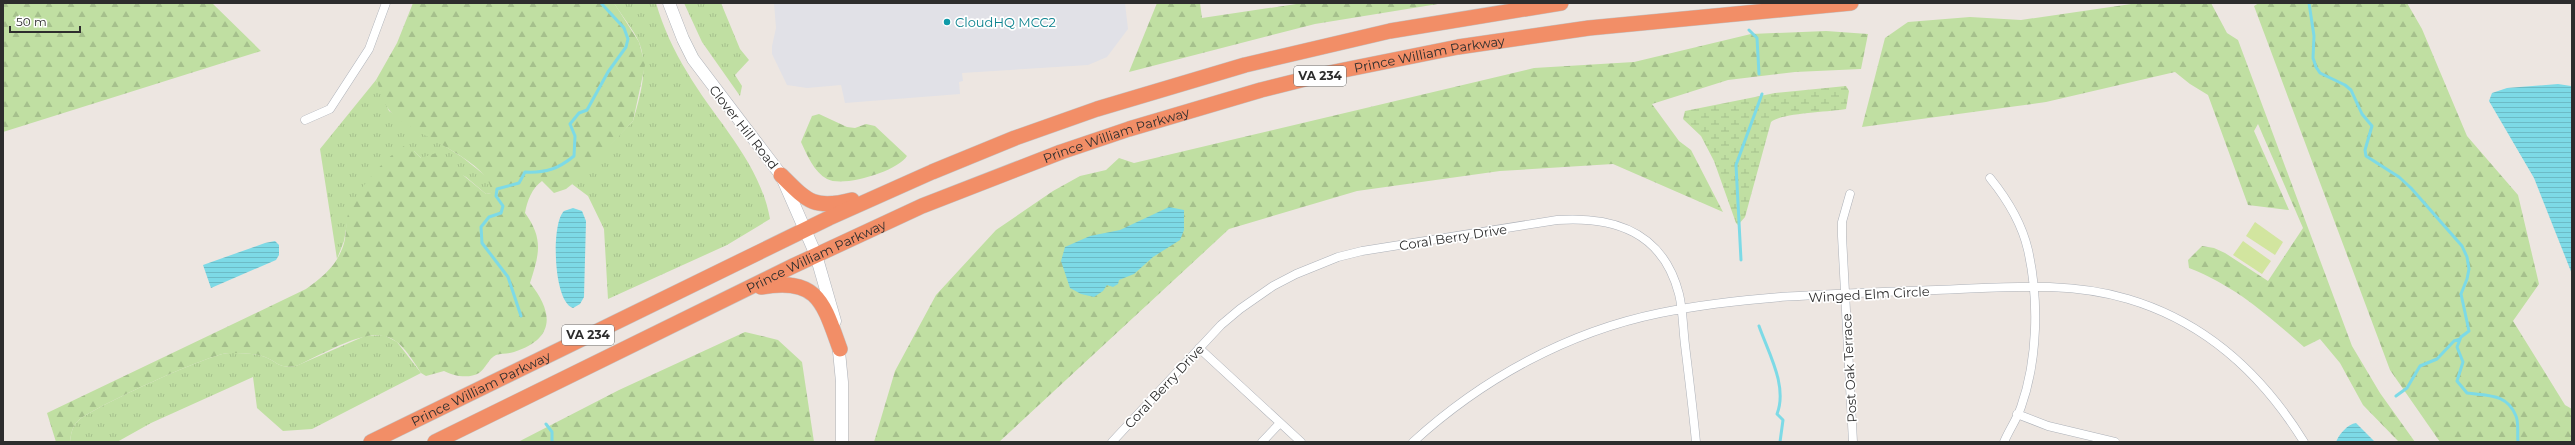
<svg xmlns="http://www.w3.org/2000/svg" width="2575" height="445" font-family="Montserrat,sans-serif">
	<style>
		.industrial { fill: #e1e1e7 }
		.grass { fill: url(#grass-tufts) }
		.forest { fill: url(#forest-firs) }
		.wetland { fill: url(#wetland-marsh) }
		.pitch { fill: #d2e59f }
		.water { fill: url(#water-rules) }
		.lines { fill: none; stroke-linecap: round; stroke-linejoin: round }
		.stream { stroke: #7ddae6; stroke-width: 3 }
		.street-casing { stroke: #adb1b8; stroke-width: 9 }
		.secondary-casing { stroke: #adb1b8; stroke-width: 13 }
		.highway-casing { stroke: #c4c4c4; stroke-width: 16 }
		.street { stroke: #fff; stroke-width: 8 }
		.secondary { stroke: #fff; stroke-width: 12 }
		.highway { stroke: #f28e67; stroke-width: 15 }
		.culture-dot { fill: #0f9aa8; stroke: #fff; stroke-width: 1.5 }
		.labels { text-anchor: middle; stroke-width: 3.5; stroke-linejoin: round; paint-order: stroke }
		.shield { fill: #fff; stroke: #6c6c6c; stroke-width: 1 }
		.shield-label { font-size: 12px; font-weight: bold; fill: #2d2d2d }
		.culture-label { font-size: 13px; fill: #0d838f; stroke: #fff; text-anchor: start }
		.street-label { font-size: 13px; fill: #2d2d2d; stroke: #fff }
	</style>
	<defs>
		<pattern id="grass-tufts" width="24" height="20" patternUnits="userSpaceOnUse"><rect width="24" height="20" fill="#c0dfa2"/><path d="M3 7l-1-3M5 7V3M7 7l1-3M15 17l-1-3M17 17v-4M19 17l1-3" fill="none" stroke="#a5c08c"/></pattern>
		<pattern id="forest-firs" width="22" height="20" patternUnits="userSpaceOnUse"><rect width="22" height="20" fill="#c0dfa2"/><path d="M5 1l3.5 6h-7zM16 11l3.5 6h-7z" fill="#a5c08c"/></pattern>
		<pattern id="wetland-marsh" width="20" height="14" patternUnits="userSpaceOnUse"><rect width="20" height="14" fill="#c0dfa2"/><path d="M1 5h8M5 5V1M11 12h8M15 12V8" fill="none" stroke="#a5c08c"/></pattern>
		<pattern id="water-rules" width="6" height="5" patternUnits="userSpaceOnUse"><rect width="6" height="5" fill="#7ddae6"/><path d="M0 2.5h6" fill="none" stroke="#6cbbc6"/></pattern>
	</defs>
	<rect width="100%" height="100%" fill="#ede6e1"/>
	<path class="industrial" d="M774 3H1125L1128 29 1107 57 1088 65 962 73 963 81 959 82 960 94 845 103 841 85 807 88 787 85 772 54V46L776 28Z"/>
	<path class="grass" d="M614 3H656C663 27 674 51 687 72 715 120 760 162 770 219L727 245 608 299 604 229 588 196 572 184 633 121C640 97 649 67 639 42 633 29 622 16 614 3Z
		M684 3H721L740 49 749 60 735 75 742 86 740 96 702 42Z
		M376 80 389 111 462 157 487 177 492 184 491 193 486 194 466 177 428 158H421L414 151 348 217 344 241 337 259 320 149Z
		M384 335 397 342 421 373 312 429 283 431 257 408 253 377 151 423 117 442H70C71 434 72 426 79 420 94 407 211 353 229 353 239 353 253 353 262 356 278 361 277 369 296 366L365 336Z"/>
	<path class="forest" d="M3 3H212L261 51 3 132Z
		M413 3H614L639 42 645 65 633 121 581 177 566 189 554 193 542 181C532 188 527 201 525 213 544 239 539 255 530 283 554 313 555 339 514 352 508 354 501 353 496 355 488 359 486 368 479 373 469 379 453 376 444 371L426 376 421 373C412 359 401 340 385 336 363 329 317 357 296 366 277 369 278 361 262 356 253 353 239 353 229 353 211 353 94 407 79 420 72 426 71 434 70 442H56L47 413 306 289C324 276 340 263 345 239 346 232 346 225 347 218 353 194 383 159 404 146L414 151 421 158 436 153 486 194 491 193C494 161 409 134 390 111 383 103 380 89 376 80L397 43Z
		M1157 3H1200L1202 18 1303 3H1444L1315 24 1129 72Z
		M2138 3H2211L2227 33 2238 40 2352 346 2380 393 2415 442H2399L2363 405 2340 363 2320 339 2304 347C2266 314 2237 287 2189 268L2188 260 2202 246 2214 248 2225 253 2268 281 2303 228 2258 124 2254 131 2289 210 2248 205 2208 95 2190 84 2175 72 2046 102 1862 127 1885 38 1908 22 1970 17 2021 20Z
		M2259 3H2407L2422 29 2467 136 2518 195 2539 284 2513 321 2565 405 2572 409V442H2440L2390 370 2254 6Z
		M1826 31 1868 34 1861 69 1795 72 1728 80 1652 104 1679 141 1691 150 1723 212 1613 164 1500 171 1357 191 1229 229 999 442H874L895 371 936 295 996 230 1053 191 1080 176 1106 170 1119 158 1134 163 1534 68 1634 62 1751 34Z
		M819 114 847 127 855 128 866 124 875 126 907 156C898 171 843 188 827 179 814 172 807 155 801 142L812 116Z
		M745 332 778 340 802 362 814 442H518L619 390Z"/>
	<path class="wetland" d="M1846 86 1849 91 1846 109C1829 112 1781 113 1771 122L1745 217 1738 225 1736 223 1714 161 1701 136 1683 119 1685 111 1775 93Z"/>
	<path class="pitch" d="M2255 222 2283 242 2275 255 2246 236Z
		M2243 241 2271 261 2262 274 2233 255Z"/>
	<path class="water" d="M2558 84 2571 86 2572 91V274L2534 178 2489 101 2492 93 2507 88Z
		M1169 207 1184 210V230L1180 240 1153 257 1134 274 1119 280 1118 284 1113 287 1107 285 1103 291 1094 297 1081 294 1070 288 1061 261 1065 247 1090 236 1120 230Z
		M573 208 582 211 586 221 584 297 580 304 573 308C553 302 551 223 564 211Z
		M275 241 279 245V255L276 260 211 288 203 265 265 243Z
		M2356 423 2375 442H2336C2339 434 2348 424 2356 423Z"/>
	<g class="lines">
		<path class="stream" d="M2309 3 2314 36 2313 58 2316 67 2320 73 2345 85 2351 90 2362 114 2372 126 2365 150 2366 156 2399 177 2411 188 2462 246 2467 257 2469 269 2467 279 2461 294 2469 331 2461 337 2457 347 2463 362 2457 381 2467 393C2487 396 2507 393 2516 416 2519 423 2517 434 2518 442
			M1749 30 1757 38 1759 74
			M1741 260 1736 165 1762 94
			M521 316 508 277 482 243 481 227 489 217 501 213 503 206 496 196 497 189 519 183 525 172C546 173 558 169 574 156L575 136 570 124 579 113 587 110 608 72 626 47 628 39 624 28 601 3
			M1759 326C1768 352 1788 386 1777 414L1783 420 1780 442
			M2396 396 2407 388 2420 366 2437 359 2454 341 2460 339
			M546 424 552 432V442"/>
		<g class="street-casing">
			<path id="street" d="M305 120 330 109 369 49 386 3
				M1990 178C2007 199 2022 224 2028 250 2039 299 2038 359 2021 407 2017 419 2009 430 2004 442
				M1850 194 1842 222V236L1853 442
				M1199 348 1301 442
				M2017 414 2048 426 2115 442
				M1112 442 1221 325 1240 309 1273 286 1296 274 1338 257 1362 251 1557 220C1615 216 1663 232 1679 294 1683 310 1683 329 1685 345 1689 378 1693 410 1696 442
				M1262 442 1280 423
				M1413 442C1482 379 1567 332 1660 313 1748 295 1846 293 1936 290 1999 288 2066 280 2128 299 2206 322 2262 374 2304 442"/>
		</g>
		<g class="secondary-casing">
			<path id="secondary" d="M669 3 683 39 693 59 781 175 816 255 835 321
				M838 341 842 382V442"/>
		</g>
		<g class="highway-casing">
			<g id="highway">
				<path d="M781 175C807 201 814 210 852 200"/>
				<path d="M761 287C818 277 823 302 840 349"/>
				<path id="s1" d="M371 442 829 218 932 172 1015 138 1097 109 1245 65 1390 31 1561 3"/>
				<path id="s2" d="M435 442 793 266 922 206 1061 152 1129 129 1261 90 1329 73 1458 47 1589 28 1851 3"/>
			</g>
		</g>
		<use href="#street" class="street"/>
		<use href="#secondary" class="secondary"/>
		<use href="#highway" class="highway"/>
	</g>
	<circle class="culture-dot" cx="947" cy="22" r="4"/>
	<g class="labels">
		<g class="shield">
			<rect x="1294" y="66" width="52" height="20" rx="3"/>
			<rect x="562" y="325" width="52" height="20" rx="3"/>
		</g>
		<g class="shield-label">
			<text x="1320" y="80">VA 234</text>
			<text x="588" y="339">VA 234</text>
		</g>
		<g class="culture-label">
			<text x="955" y="27">CloudHQ MCC2</text>
		</g>
		<g class="street-label">
			<text dy="5" stroke="none"><textPath href="#s2" startOffset="1072">Prince William Parkway</textPath></text>
			<text transform="translate(744 127) rotate(52)" y="5">Clover Hill Road</text>
			<text dy="5" stroke="none"><textPath href="#s2" startOffset="748">Prince William Parkway</textPath></text>
			<text transform="translate(1453 237) rotate(-9)" y="5">Coral Berry Drive</text>
			<text dy="5" stroke="none"><textPath href="#s2" startOffset="424">Prince William Parkway</textPath></text>
			<text transform="translate(1869 294) rotate(-3)" y="5">Winged Elm Circle</text>
			<text transform="translate(1849 368) rotate(-93)" y="5">Post Oak Terrace</text>
			<text transform="translate(1164 386) rotate(-47)" y="5">Coral Berry Drive</text>
			<text dy="5" stroke="none"><textPath href="#s1" startOffset="122">Prince William Parkway</textPath></text>
		</g>
	</g>
	<rect width="2575" height="445" fill="none" stroke="#2d2d2d" stroke-width="8"/>
	<path d="M10 26v6h70v-6" fill="none" stroke="#2d2d2d" stroke-width="2"/>
	<text x="16" y="26" font-size="12" fill="#2d2d2d" stroke="#ffffff" stroke-width="3" paint-order="stroke">50 m</text>
</svg>
